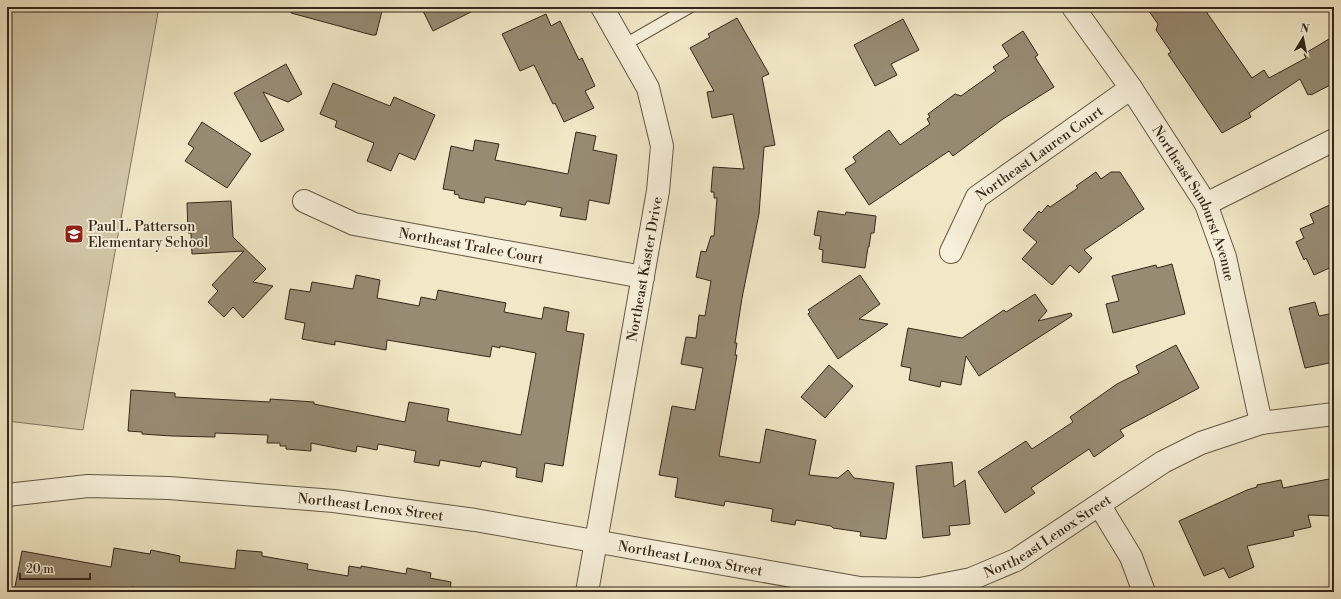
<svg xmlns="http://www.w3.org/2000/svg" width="1341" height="599" font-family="'Libre Bodoni',serif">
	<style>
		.green { fill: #d2c7a9; stroke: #847761 }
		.building { fill: #978b73; stroke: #352719 }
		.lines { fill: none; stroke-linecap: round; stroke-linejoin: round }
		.lane-casing { stroke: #645744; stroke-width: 13 }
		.street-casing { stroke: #645744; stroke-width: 24 }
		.lane { stroke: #f7f0db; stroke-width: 11 }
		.street { stroke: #f7f0db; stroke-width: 22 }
		.labels { text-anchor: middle; stroke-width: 3.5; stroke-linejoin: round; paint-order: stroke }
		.street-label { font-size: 14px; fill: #352719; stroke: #f7f0db }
		.poi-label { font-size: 14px; fill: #352719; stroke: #f7f0db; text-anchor: start }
	</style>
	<rect width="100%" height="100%" fill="#f2e8c7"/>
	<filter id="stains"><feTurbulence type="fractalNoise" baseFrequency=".005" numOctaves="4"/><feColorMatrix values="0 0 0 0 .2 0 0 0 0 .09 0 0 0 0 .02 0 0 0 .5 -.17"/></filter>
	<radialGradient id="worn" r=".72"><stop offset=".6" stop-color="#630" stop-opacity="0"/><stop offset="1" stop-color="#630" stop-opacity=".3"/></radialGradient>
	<path class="green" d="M7 7H159L83 430 7 421Z"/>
	<path class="building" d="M292 7H383L376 35H372L291 13Z
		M421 7H481L433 31Z
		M1146 7H1203L1252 78 1264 70 1269 78 1306 58 1304 54 1334 36V83L1311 95 1310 94 1308 95 1300 79 1249 113 1251 117 1222 133 1168 54 1171 52 1156 30 1158 24Z
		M546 14 551 26 560 21 579 60 582 58 595 86 585 91 594 108 564 122 555 103 553 104 534 65 520 71 502 34Z
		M737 18 769 74 762 77 775 145 764 147 759 214 742 298 735 343H737L735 355H737L719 456 760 463 766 429 816 440 809 475 838 478 848 470 854 478 894 483 886 539 860 536 861 532 833 528 831 526 796 520 795 525 771 521 773 509 725 501 724 506 675 497 678 478 659 475 672 406 695 410 703 368 681 364 686 337 696 338 699 315 705 316 711 281 696 277 701 251 706 252 711 236H714L717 198H714V192H711L713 167 744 169 733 114 712 118 707 92 714 91 690 48 710 37 708 34Z
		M903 19 919 50 891 64 897 75 875 86 854 45Z
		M1023 31 1038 55 1035 57 1054 87 1003 119 953 156 949 151 869 205 845 169 856 162 853 157 889 130 900 145 930 124 927 119 930 117 928 114 955 94 961 96 996 71 993 67 1009 56 1002 45Z
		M286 64 302 94 288 102 263 92 284 130 261 142 234 93Z
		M333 83 390 106 394 97 435 115 415 160 399 153 391 171 367 161 374 143 335 127 337 121 320 114Z
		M202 122 251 154 227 188 185 161 194 148 188 144Z
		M576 132 596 136 593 150 617 155 609 204 589 200 586 220 560 216 562 208 527 201 525 205 485 197 484 203 459 198V195L454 194 455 191 443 189 451 146 473 151 475 140 499 144 495 160 568 174Z
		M1096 172 1101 179 1111 172H1120L1144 209 1084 250 1092 258 1079 273 1070 265 1052 285 1022 259 1037 242 1023 230 1039 211 1041 213 1048 205 1050 207 1078 188 1076 186Z
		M231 201 233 237 266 269 253 282 273 286 243 318 233 307 224 317 208 302 218 291 212 285 244 251 192 254 191 233H188L187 203Z
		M1334 203V266L1314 275 1306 258 1304 260 1296 242 1304 238 1300 229 1314 223 1310 214Z
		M818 211 845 215 846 212 876 216 874 233H871L869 247H868L865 268 822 262 823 250 819 249 821 236 814 235Z
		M1172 264 1185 314 1113 333 1106 304 1119 301 1112 276 1156 265 1157 268Z
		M356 275 380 280 377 298 419 306 421 297 436 300 438 290 506 303 504 312 542 319 544 307 569 312 566 331 584 334 563 466 545 463 542 482 516 477 517 468 482 461 480 467 440 460 439 466 414 462 416 451 378 444 377 450 357 446 356 452 311 443V451L286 449V446H280V443H267L268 435 215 433V437L172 436 142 434V432L128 431 131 390 175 393V397L270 402V399L314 402V404L405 422 409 402 449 409 447 421 521 435 536 353 500 346V348L492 346 490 357 387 340 386 350 335 341V345L302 339 305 323 285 319 290 289 310 292 312 282 353 289Z
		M860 275 880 304 859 319 888 324 838 359 808 314 810 312 808 310Z
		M1035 294 1047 311 1038 321 1071 313 1072 316 979 376 966 356 961 385 941 381 940 387 909 380 911 368 901 366 908 328 962 338 1004 310 1006 312Z
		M1315 302 1319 316 1334 313V362L1305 368 1289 308Z
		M1176 345 1199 388 1120 430 1124 436 1094 457 1089 449 1031 488 1035 493 1005 513 978 472 1026 441 1032 449 1073 422 1070 417 1117 384 1139 373 1136 366Z
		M829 365 853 386 825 418 801 397Z
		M952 462 954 487 965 480 970 524 949 526 950 535 923 538 916 466Z
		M1334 478V516L1308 515 1311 527 1293 531 1294 536 1247 546 1254 567 1229 578 1224 568 1204 576 1179 521 1247 490 1257 487V485L1281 480 1283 488Z
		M114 548 150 554 151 550 180 556 179 562 235 569 237 550 262 552V556L308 564 307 569 348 576 349 566 361 568V566L406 574 407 568 431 573 430 578 451 582 450 592H161L132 587 131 592H14L22 551 111 567Z"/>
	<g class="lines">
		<g class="lane-casing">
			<path id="lane" d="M624 45 690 7"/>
		</g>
		<g class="street-casing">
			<g id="street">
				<path id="s1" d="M1073 7 1131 88 1206 204 1225 257 1261 423"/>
				<path id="s2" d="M304 201 354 224 643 277"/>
				<path d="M1206 204 1334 140"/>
				<path id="s3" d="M951 252 977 197 1131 88"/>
				<path id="s4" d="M7 495 88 486 169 488 334 501 475 520 860 588 920 589 971 579 1016 560 1163 462 1201 443 1261 423 1334 414"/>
				<path d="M1100 506 1131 557 1144 592"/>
				<path id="s5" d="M587 592 658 191 662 146 648 88 602 7"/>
			</g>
		</g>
		<use href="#lane" class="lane"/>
		<use href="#street" class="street"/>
	</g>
	<defs>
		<g id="school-square" transform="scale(1)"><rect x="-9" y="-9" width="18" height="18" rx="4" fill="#8f2418" stroke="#f7f0db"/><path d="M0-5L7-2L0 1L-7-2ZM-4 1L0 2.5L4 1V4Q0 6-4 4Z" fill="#fff"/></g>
	</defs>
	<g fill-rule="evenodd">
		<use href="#school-square" x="74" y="234"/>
	</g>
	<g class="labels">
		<g class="street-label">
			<text dy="5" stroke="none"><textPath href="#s3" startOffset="137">Northeast Lauren Court</textPath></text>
			<text dy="5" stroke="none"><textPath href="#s1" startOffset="232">Northeast Sunburst Avenue</textPath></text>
			<text dy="5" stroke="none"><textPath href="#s2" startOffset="174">Northeast Tralee Court</textPath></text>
			<text dy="5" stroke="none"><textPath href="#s5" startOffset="328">Northeast Kaster Drive</textPath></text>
			<text dy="5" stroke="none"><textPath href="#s4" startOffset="365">Northeast Lenox Street</textPath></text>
			<text dy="5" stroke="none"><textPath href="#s4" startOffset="1061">Northeast Lenox Street</textPath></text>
			<text dy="5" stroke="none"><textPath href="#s4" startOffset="689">Northeast Lenox Street</textPath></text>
		</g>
		<g class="poi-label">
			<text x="88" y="231">Paul L. Patterson<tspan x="88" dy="16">Elementary School</tspan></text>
		</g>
	</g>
	<rect width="1341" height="599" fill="none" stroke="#f2e8c7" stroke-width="24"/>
	<rect x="8" y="8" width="1325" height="583" fill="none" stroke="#352719" stroke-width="2"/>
	<rect x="12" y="12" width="1317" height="575" fill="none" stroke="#352719"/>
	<g transform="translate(1303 38) rotate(10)" stroke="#f7f0db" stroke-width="3" paint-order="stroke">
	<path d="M0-3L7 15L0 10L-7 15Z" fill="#352719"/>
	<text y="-6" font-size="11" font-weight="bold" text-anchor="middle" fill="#352719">N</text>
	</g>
	<path d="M20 573v6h70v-6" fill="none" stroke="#352719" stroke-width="2"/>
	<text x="26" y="573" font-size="12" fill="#352719" stroke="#f7f0db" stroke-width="3" paint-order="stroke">20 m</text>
	<rect width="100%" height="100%" filter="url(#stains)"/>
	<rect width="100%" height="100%" fill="url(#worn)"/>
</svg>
